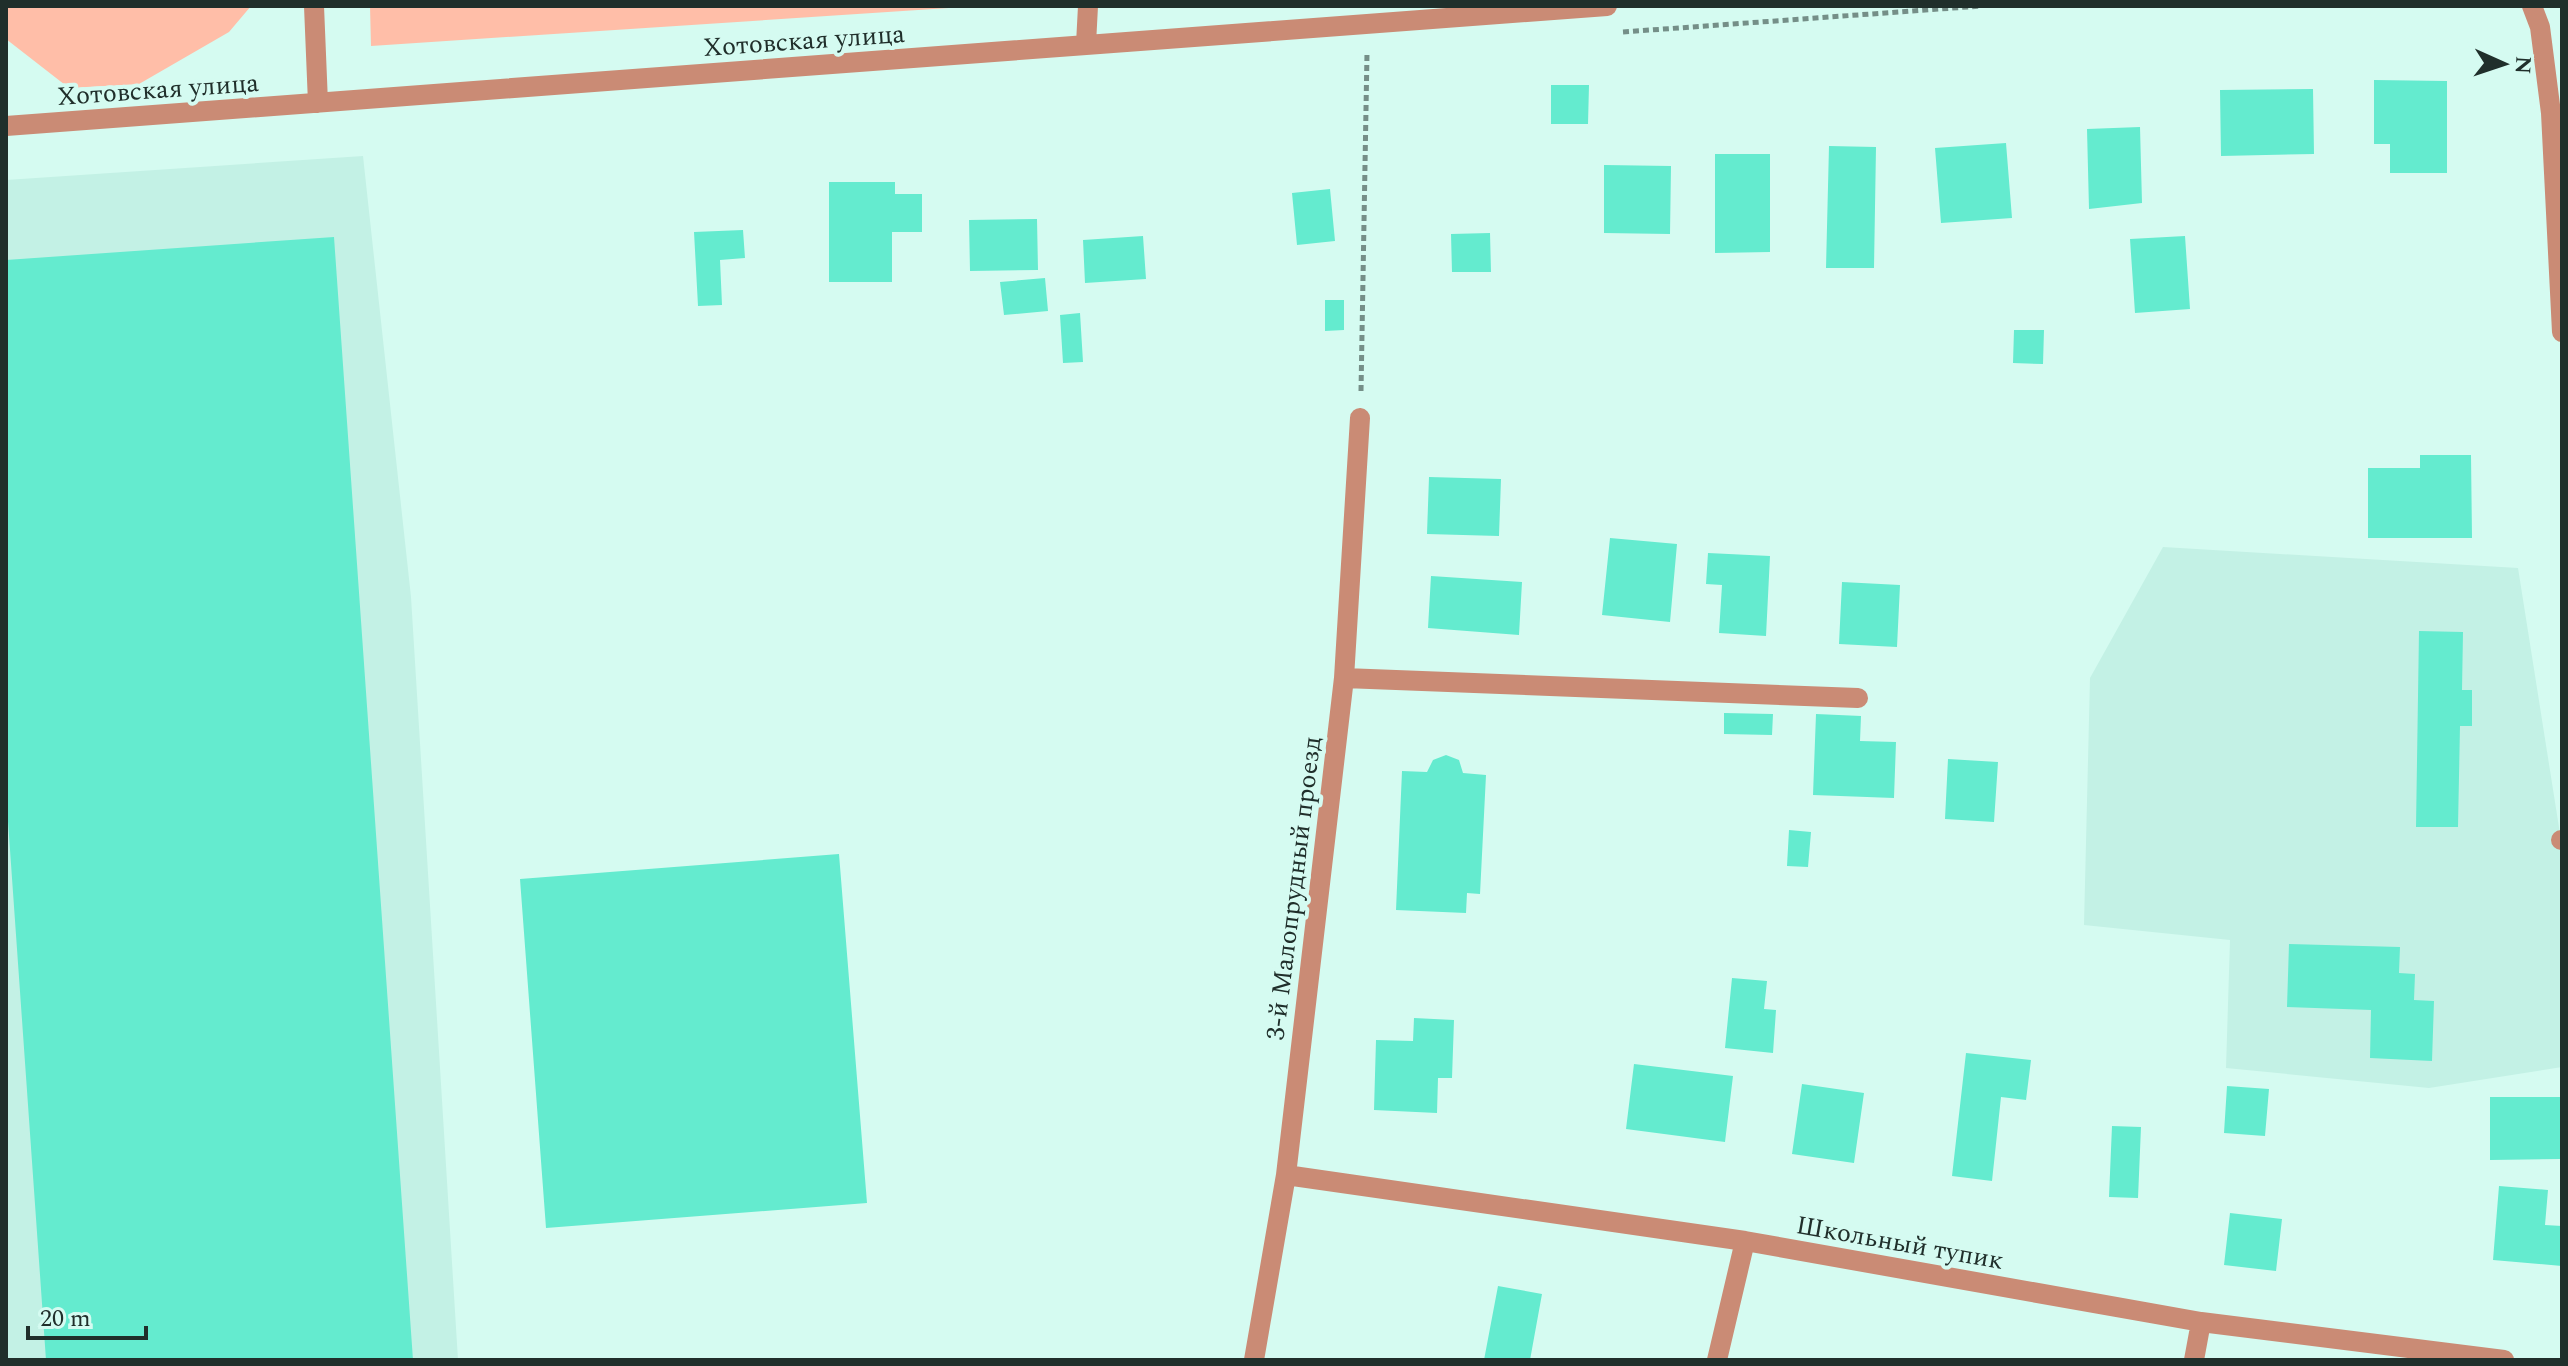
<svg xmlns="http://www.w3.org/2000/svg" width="2568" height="1366" font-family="Spectral,serif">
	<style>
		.built { fill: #c3f1e5 }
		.green { fill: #ffbea8 }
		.building { fill: #64ebcf }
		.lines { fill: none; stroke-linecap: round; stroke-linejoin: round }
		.path { stroke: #758f88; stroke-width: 5; stroke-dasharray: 6 4; stroke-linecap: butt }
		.minor { stroke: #ca8b75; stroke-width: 20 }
		.labels { text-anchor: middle; stroke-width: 8; stroke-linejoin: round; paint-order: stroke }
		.street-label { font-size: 26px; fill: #202f2b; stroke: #d5fbf1 }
	</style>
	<rect width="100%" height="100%" fill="#d5fbf1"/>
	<path class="built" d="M363 156 411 597 458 1360H6V180Z
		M2163 547 2518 568 2561 840 2562 1067 2429 1088 2226 1068 2230 940 2084 925 2090 678Z"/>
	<path class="green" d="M6 6H251L229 32 139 84 69 88 6 39Z
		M370 6H979L371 46Z"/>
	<path class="building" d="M2374 80 2447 81V173H2390V144H2374Z
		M1551 85H1589L1588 124H1551Z
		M2313 89 2314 154 2221 156 2220 90Z
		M2140 127 2142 203 2089 209 2087 129Z
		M2006 143 2012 218 1941 223 1935 148Z
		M1829 146 1876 147 1874 268H1826Z
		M1715 154H1770V252L1715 253Z
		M1604 165 1671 166 1670 234 1604 233Z
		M829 182H895V194H922V232H892V282H829Z
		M1330 189 1335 241 1297 245 1292 193Z
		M1037 219 1038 270 970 271 969 220Z
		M743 230 745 258 720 260 722 305 698 306 694 232Z
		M1490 233 1491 272H1452L1451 234Z
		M1143 236 1146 279 1085 283 1083 240Z
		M2185 236 2190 309 2135 313 2130 239Z
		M334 237 413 1360H46L6 793V260Z
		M1045 278 1048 311 1004 315 1000 282Z
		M1325 300H1344V330L1325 331Z
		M1080 313 1083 362 1063 363 1060 315Z
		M2014 330H2044L2043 364 2013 363Z
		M2420 455H2471L2472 538H2368V468H2420Z
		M1429 477 1501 479 1499 536 1427 534Z
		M1610 538 1677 544 1670 622 1602 615Z
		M1708 553 1770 556 1766 636 1719 633 1722 585 1706 584Z
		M1431 576 1522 582 1519 635 1428 628Z
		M1842 582 1900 585 1897 647 1839 644Z
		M2419 631 2463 632 2462 690H2472V726H2460L2458 827H2416Z
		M1724 713 1773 714 1772 735 1724 734Z
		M1816 714 1861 716 1860 741 1896 742 1894 798 1813 795Z
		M1446 755 1459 760 1463 773 1486 775 1480 894 1467 893 1466 913 1396 910 1402 771 1427 772 1433 760Z
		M1948 759 1998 762 1994 822 1945 819Z
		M1789 830 1811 832 1808 867 1787 866Z
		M839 854 867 1203 546 1228 520 879Z
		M2289 944 2400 947 2399 973 2415 974 2414 1000 2434 1001 2432 1061 2370 1058 2371 1010 2287 1007Z
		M1732 978 1767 981 1764 1009 1776 1010 1773 1053 1725 1048Z
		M1414 1018 1454 1020 1452 1078H1438L1437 1113 1374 1110 1376 1040 1413 1041Z
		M1966 1053 2031 1060 2026 1100 2001 1097 1992 1181 1952 1176Z
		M1634 1064 1733 1076 1725 1142 1626 1129Z
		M1802 1084 1864 1093 1854 1163 1792 1154Z
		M2227 1086 2269 1089 2265 1136 2224 1133Z
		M2490 1097H2560V1159L2490 1160Z
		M2112 1126 2141 1127 2138 1198 2109 1197Z
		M2499 1186 2548 1190 2545 1225 2562 1226V1266L2493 1260Z
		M2230 1213 2282 1219 2276 1271 2224 1265Z
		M1498 1286 1542 1294 1530 1360H1484Z"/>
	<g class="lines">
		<path class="path" d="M1623 32 1981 6
			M1361 391 1367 53"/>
		<path class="minor" d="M314 6 318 103
			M2532 6 2540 27 2551 113 2562 332
			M1086 44 1088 6
			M6 126 1607 6
			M1344 678 1858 698
			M2561 840H2562
			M1286 1175 1745 1241 2201 1322 2504 1360
			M1254 1360 1286 1175 1344 678 1360 418
			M1717 1360 1745 1241
			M2194 1360 2201 1322"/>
	</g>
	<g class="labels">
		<g class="street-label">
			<text transform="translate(804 40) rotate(-4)" y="9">Хотовская улица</text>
			<text transform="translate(158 89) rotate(-4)" y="9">Хотовская улица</text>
			<text transform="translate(1293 888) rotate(-83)" y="9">3-й Малопрудный проезд</text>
			<text transform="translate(1900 1242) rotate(10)" y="9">Школьный тупик</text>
		</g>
	</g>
	<rect width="2568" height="1366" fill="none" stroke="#202f2b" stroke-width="16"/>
	<g transform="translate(2504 64) rotate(93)" stroke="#d5fbf1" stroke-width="6" paint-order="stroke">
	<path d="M0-6L14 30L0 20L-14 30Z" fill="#202f2b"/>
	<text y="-12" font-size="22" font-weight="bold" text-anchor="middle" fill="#202f2b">N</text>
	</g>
	<path d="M28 1326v12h118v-12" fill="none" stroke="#202f2b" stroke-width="4"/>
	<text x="40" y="1326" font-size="24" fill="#202f2b" stroke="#d5fbf1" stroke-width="6" paint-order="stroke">20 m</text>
</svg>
